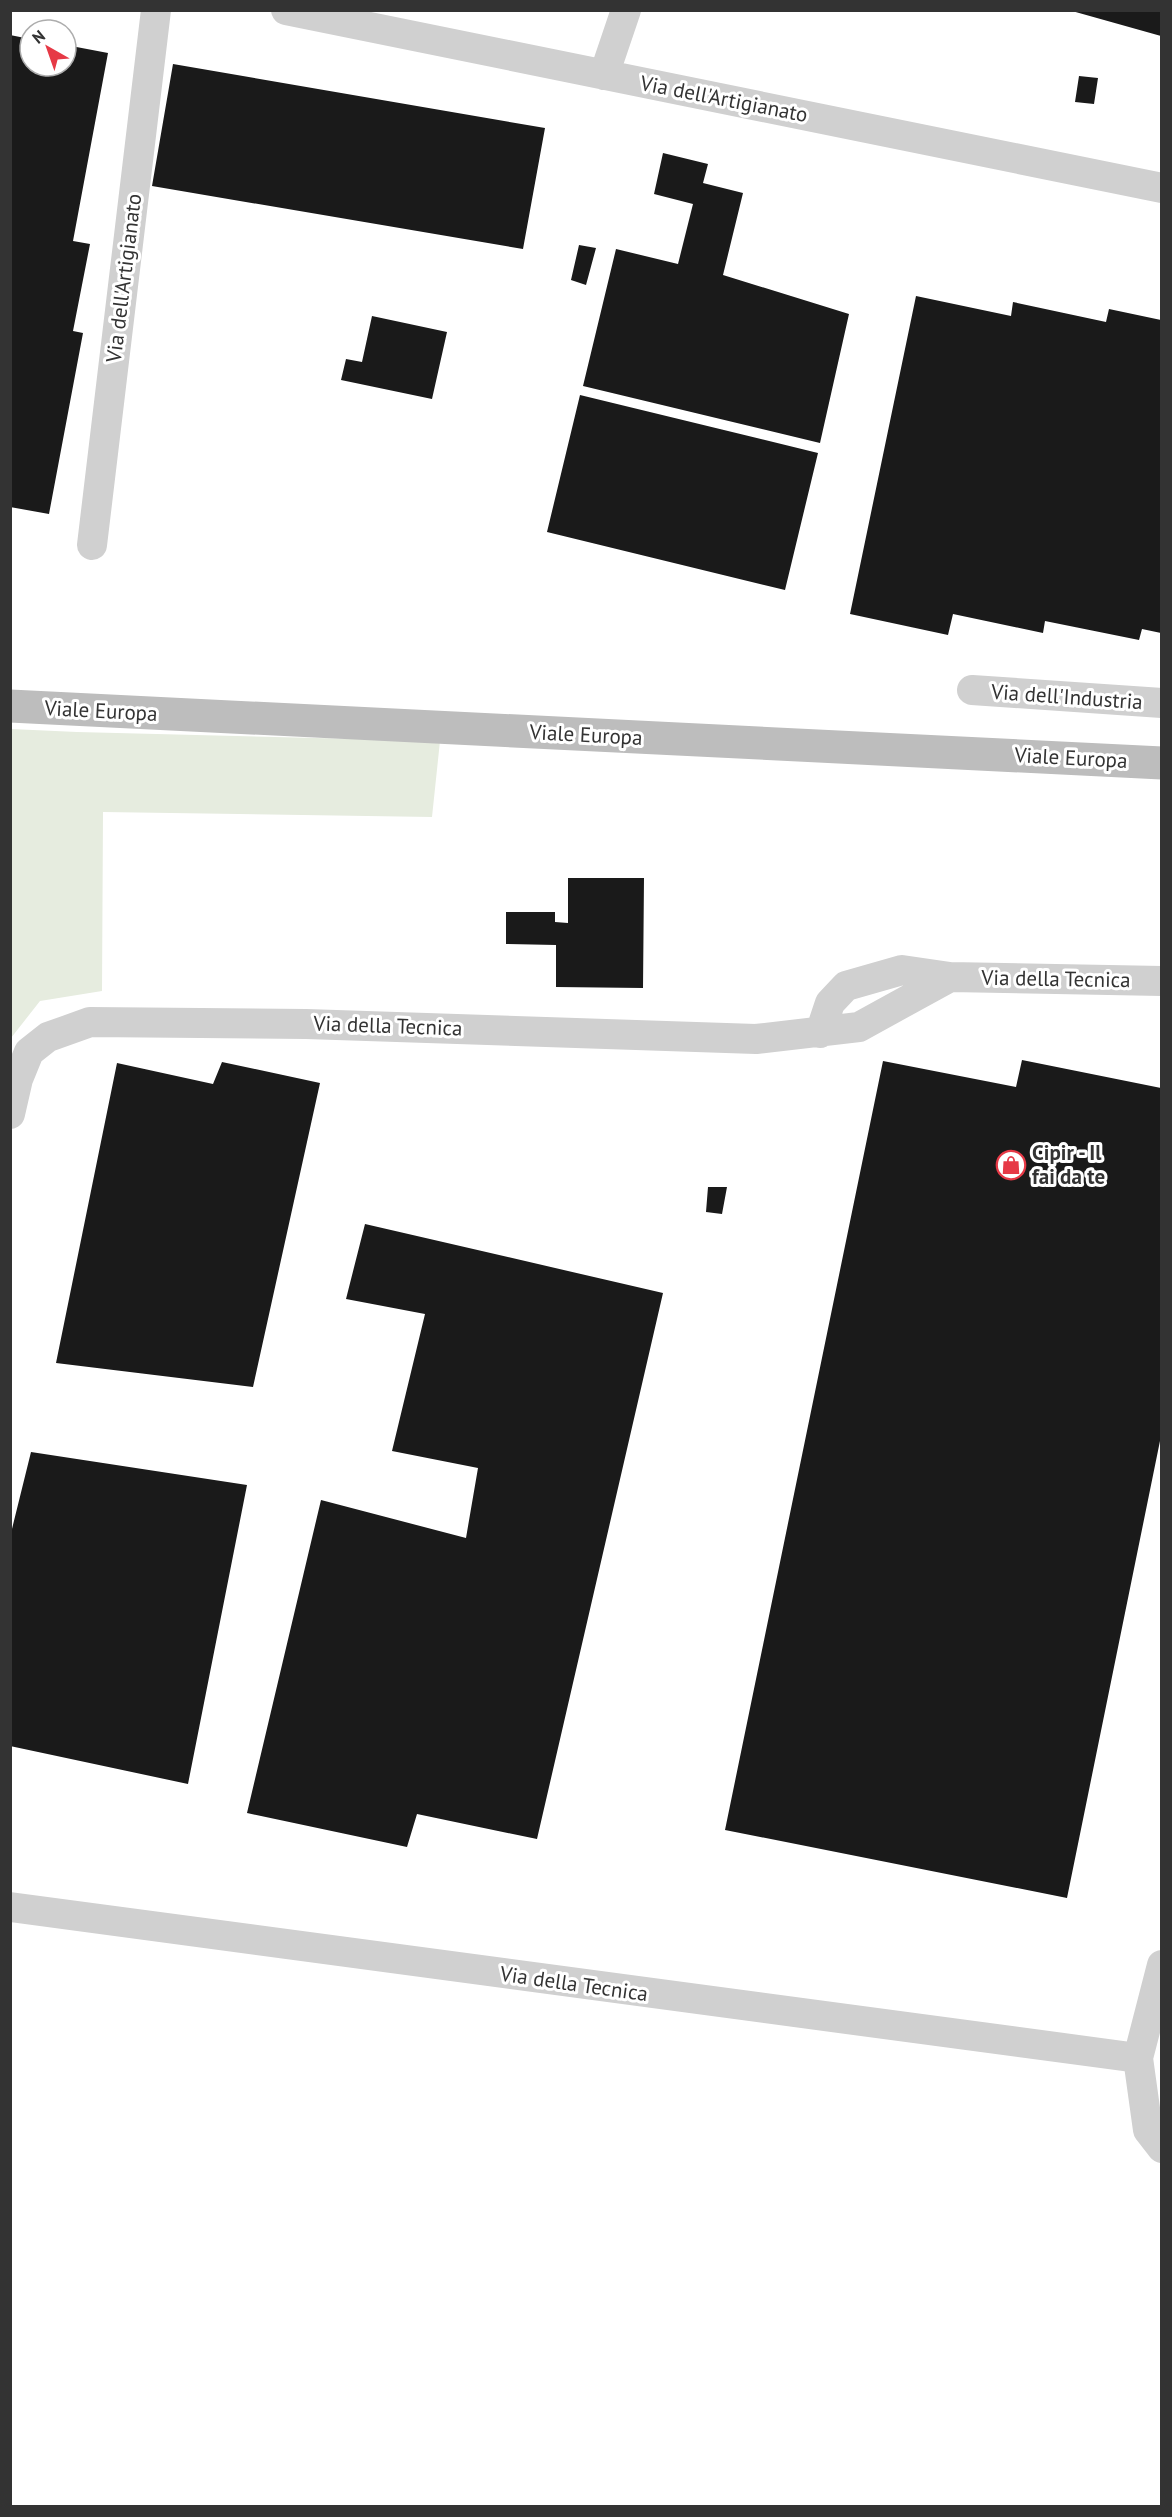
<svg xmlns="http://www.w3.org/2000/svg" width="1172" height="2517" font-family="'PT Sans',sans-serif">
	<style>
		.green { fill: #e6ecdf }
		.building { fill: #1a1a1a }
		.lines { fill: none; stroke-linecap: round; stroke-linejoin: round }
		.street { stroke: #d0d0d0; stroke-width: 30 }
		.secondary { stroke: #bdbdbd; stroke-width: 33 }
		.labels { text-anchor: middle; stroke-width: 6; stroke-linejoin: round; paint-order: stroke }
		.street-label { font-size: 21px; fill: #333; stroke: #fff }
		.poi-label { font-size: 21px; font-weight: bold; fill: #333; stroke: #fff; text-anchor: start }
	</style>
	<rect width="100%" height="100%" fill="#fff"/>
	<path class="green" d="M11 729 77 732 440 741 432 817 103 812 102 991 40 1001 11 1038Z"/>
	<path class="building" d="M1161 10V36L1072 11V10Z
		M10 35 30 39V66H66V45L108 53 73 241 90 244 73 331 83 333 49 514 10 507Z
		M173 64 545 128 523 249 152 186Z
		M1079 76 1098 78 1094 104 1075 102Z
		M663 153 708 164 703 183 743 193 723 275 849 314 820 443 583 386 616 249 678 264 693 204 654 194Z
		M579 245 596 248 586 285 571 280Z
		M916 296 1011 316 1013 302 1106 322 1109 309 1161 320V633L1142 629 1139 640 1045 621 1043 633 953 614 948 635 850 614Z
		M372 316 447 332 432 399 341 380 346 359 362 362Z
		M580 395 818 453 785 590 547 532Z
		M568 878H644L643 988 556 987V945L506 944V912H555V922L568 923Z
		M1022 1060 1161 1088V1436L1067 1898 725 1830 883 1061 1016 1087Z
		M222 1062 320 1083 253 1387 56 1363 117 1063 213 1084Z
		M708 1187H727L722 1214 706 1212Z
		M365 1224 663 1293 537 1839 417 1814 407 1847 247 1813 321 1500 466 1538 478 1468 392 1451 425 1314 346 1299Z
		M31 1452 247 1485 188 1784 10 1746V1537Z"/>
	<g class="lines">
		<path class="street" d="M286 10 1162 188
			M604 75 626 10
			M92 545 156 10
			M972 690 1162 703
			M820 1033 830 1003 846 986 902 970 950 977 1162 981
			M10 1114 18 1079 29 1052 48 1037 90 1022 306 1024 756 1039 859 1027 950 977
			M10 1907 1138 2058
			M1162 1965 1138 2058 1148 2130 1162 2148"/>
		<path class="secondary" d="M10 706 1162 763"/>
	</g>
	<defs>
		<g id="shop-ring" transform="scale(1.5)"><circle r="9.5" fill="#fff" stroke="#e63946" stroke-width="1.5"/><path d="M-5-2.5h2.3a2.7 3.5 0 0 1 5.4 0H5L5.5 6h-11ZM-1.5-2.5h3a1.5 2.3 0 0 0-3 0Z" fill="#e63946"/></g>
	</defs>
	<g fill-rule="evenodd">
		<use href="#shop-ring" x="1011" y="1165"/>
	</g>
	<g class="labels">
		<g class="street-label">
			<text transform="translate(724 99) rotate(11)" y="7">Via dell'Artigianato</text>
			<text transform="translate(124 278) rotate(-83)" y="7">Via dell'Artigianato</text>
			<text transform="translate(1067 697) rotate(4)" y="7">Via dell'Industria</text>
			<text transform="translate(101 711) rotate(3)" y="7">Viale Europa</text>
			<text transform="translate(586 735) rotate(3)" y="7">Viale Europa</text>
			<text transform="translate(1071 758) rotate(3)" y="7">Viale Europa</text>
			<text transform="translate(1056 979) rotate(1)" y="7">Via della Tecnica</text>
			<text transform="translate(388 1026) rotate(2)" y="7">Via della Tecnica</text>
			<text transform="translate(574 1984) rotate(8)" y="7">Via della Tecnica</text>
		</g>
		<g class="poi-label">
			<text x="1032" y="1160">Cipir - Il<tspan x="1032" dy="24">fai da te</tspan></text>
		</g>
	</g>
	<rect width="1172" height="2517" fill="none" stroke="#333333" stroke-width="24"/>
	<g transform="translate(48 48) rotate(320)"><circle r="28" fill="#ffffff" stroke="#adadad" stroke-width="1.5"/>
	<path d="M0-4.5L10 22L0 15L-10 22Z" fill="#e63946"/>
	<text y="-9" font-size="16" font-weight="bold" text-anchor="middle" fill="#333333">N</text>
	</g>
</svg>
